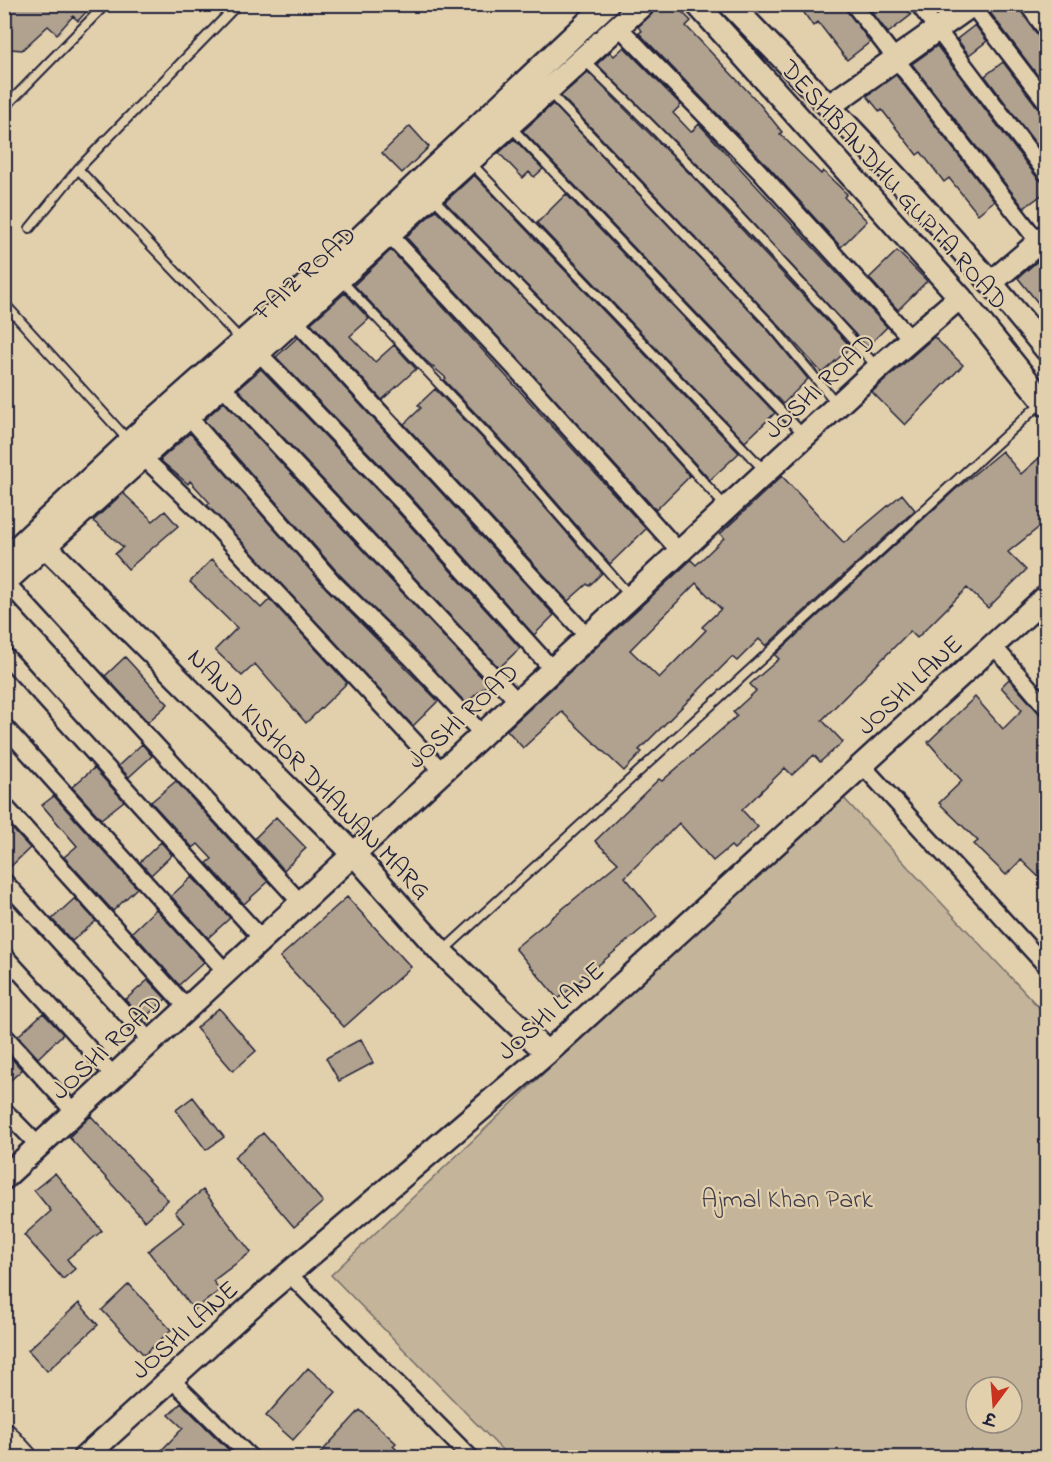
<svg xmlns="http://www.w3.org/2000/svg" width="1051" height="1462" font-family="'Indie Flower','Playpen Sans Deva',sans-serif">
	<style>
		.green { fill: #c3b49a; stroke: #726b6a; stroke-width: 1.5; fill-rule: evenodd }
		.building { fill: #b0a28f; stroke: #22223b; stroke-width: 1.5; fill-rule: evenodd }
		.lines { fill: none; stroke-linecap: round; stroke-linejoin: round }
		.lane-casing { stroke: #22223b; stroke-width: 12 }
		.street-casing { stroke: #22223b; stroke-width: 20 }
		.secondary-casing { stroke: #22223b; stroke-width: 27 }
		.primary-casing { stroke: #22223b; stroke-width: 30 }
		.lane { stroke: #e2d0ad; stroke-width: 8 }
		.street { stroke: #e2d0ad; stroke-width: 15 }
		.secondary { stroke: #e2d0ad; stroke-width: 22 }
		.primary { stroke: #e2d0ad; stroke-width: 26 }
		.labels { text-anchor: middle; stroke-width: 4.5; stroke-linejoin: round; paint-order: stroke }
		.street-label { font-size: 26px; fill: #22223b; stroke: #e2d0ad }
		.park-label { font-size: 26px; fill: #423f4e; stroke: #e2d0ad }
	</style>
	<rect width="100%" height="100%" fill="#e2d0ad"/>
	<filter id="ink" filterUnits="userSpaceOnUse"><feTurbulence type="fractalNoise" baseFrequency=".0167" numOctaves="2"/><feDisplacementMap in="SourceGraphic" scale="12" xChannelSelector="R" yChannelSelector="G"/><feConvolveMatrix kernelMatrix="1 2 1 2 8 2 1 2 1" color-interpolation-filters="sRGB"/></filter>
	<g filter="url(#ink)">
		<path class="green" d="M839 793 1046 1015V1457H509L331 1275ZM976 1387H1012V1423H976Z"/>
		<path class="building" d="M4 4H93L78 21 73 16 57 34 48 26 22 50 11 49 4 45Z
			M656 4H674L691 21 686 26 758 102 782 132 780 134 821 174 823 171 847 194 844 197 867 221 841 247 766 164 639 33 642 31 638 27 652 14Z
			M798 4H843L870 42 847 60 818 22 813 26Z
			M866 4H903L911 15 888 33Z
			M989 4H1017L1038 36 1047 40 1044 84 986 7Z
			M975 25 987 41 969 55 957 39Z
			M937 46 1038 179 1047 183V191L1024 208 912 64Z
			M624 47 681 105 673 113 691 132 699 124 887 327 867 347 702 169 597 64 610 52 614 56Z
			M1003 62 1038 108 1047 112 1045 156 985 76Z
			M588 72 693 177 851 347 822 373 775 321 561 96Z
			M896 75 994 201 978 214 949 178 944 182 921 152 917 155 882 110 880 112 867 96Z
			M553 104 767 329 808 379 783 404 523 131Z
			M410 126 429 147 402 173 382 153Z
			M514 139 543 169 534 177 529 172 523 178 499 153Z
			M474 175 739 453 710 480 610 370 445 202Z
			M566 194 775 413 745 442 537 223Z
			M436 210 602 378 690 476 656 510 406 237Z
			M391 250 646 529 610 564 516 456 444 380 446 378 425 360 354 285Z
			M897 251 927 281 898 310 869 278Z
			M1040 259 1047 262V314L1018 278Z
			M345 293 369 319 350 336 375 362 394 345 416 369 382 400 311 323Z
			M298 337 554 615 534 635 410 496 276 357Z
			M934 337 963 365 905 425 872 392Z
			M261 369 396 510 520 648 499 668 238 389Z
			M435 389 507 464 602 573 589 586 587 584 568 601 404 424 421 408 418 405Z
			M224 402 488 684 466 703 340 575 204 420Z
			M190 433 326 588 438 701 413 726 207 505 210 503 190 481 188 484 160 460Z
			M1002 451 1021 474 1047 451V521L1008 552 1026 570 988 608 967 588 917 638 910 631 822 720 843 742 820 762 814 755 792 775 785 768 742 810 758 827 734 849 731 846 713 861 679 823 625 877 657 916 558 999 515 948 618 863 595 841 659 779 662 781 737 716 733 712 756 691 750 684 779 659 775 655 956 489Z
			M782 476 844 543 902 494 915 510 766 646 759 639 737 661 732 657 639 750 642 752 624 771 562 712 523 748 507 730 691 560 696 565 724 538 720 534ZM696 583 721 609 702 627 706 630 659 678 630 650Z
			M123 493 153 521 165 511 178 526 128 569 115 554 123 547 93 521Z
			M212 559 261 608 270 599 347 683 306 723 255 664 242 676 215 650 237 628 190 582Z
			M125 657 168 704 148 722 105 676Z
			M1009 679 1039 713 1047 717V885L1021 860 1006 875 974 844 978 841 939 803 962 781 928 742 975 697 1003 729 1022 710 1001 687Z
			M142 744 152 756 129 777 118 766Z
			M94 768 124 801 101 819 72 787Z
			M176 781 268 882 244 904 207 863 212 859 198 844 193 848 151 802Z
			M54 796 137 888 113 911 64 857 77 846 42 805Z
			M276 817 306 848 284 870 255 838Z
			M4 820 30 848 5 872H4Z
			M161 842 172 855 151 875 140 862Z
			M192 877 230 918 208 938 171 896Z
			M347 897 411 967 344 1027 280 957Z
			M75 898 96 921 72 941 52 919Z
			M156 909 204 962 179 985 132 932Z
			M148 980 166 999 143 1019 125 1000Z
			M219 1008 256 1051 233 1071 196 1028Z
			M43 1013 63 1034 38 1058 18 1036Z
			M361 1039 373 1063 339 1081 326 1058Z
			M4 1050 22 1070 4 1086Z
			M193 1097 224 1137 206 1150 176 1110Z
			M91 1116 168 1200 145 1221 69 1137Z
			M263 1133 323 1202 294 1227 234 1157Z
			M55 1173 102 1231 67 1259 75 1269 63 1279 24 1235 51 1211 34 1190Z
			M203 1190 251 1252 213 1281 220 1290 194 1310 148 1251 184 1223 175 1212Z
			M129 1284 171 1330 144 1355 102 1310Z
			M79 1303 98 1325 47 1371 28 1350Z
			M308 1368 336 1392 293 1440 266 1416Z
			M181 1403 237 1458H154L183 1428 169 1415Z
			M360 1410 396 1443 393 1446 405 1458H316Z"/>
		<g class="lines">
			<g class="lane-casing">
				<path id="lane" d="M585 61C687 158 783 263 877 367
					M548 91 771 325 837 404
					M4 108 106 4
					M510 126 804 435
					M471 163 765 471
					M78 169 242 341
					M433 198 606 374 726 507
					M30 228 78 169 238 4
					M341 280 511 460 630 596
					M4 303 128 440
					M443 951 1042 402"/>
			</g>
			<g class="street-casing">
				<path id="street" d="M853 4 1046 252
					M918 4 1046 173
					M971 4 1046 102
					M1027 4 1046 30
					M618 26 759 171 911 339
					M389 234 519 373 680 552
					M295 320 588 637
					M258 352 403 503 553 670
					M222 386 518 702
					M189 417 333 582 411 658 483 735
					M143 457 213 524 442 771
					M6 582 301 903
					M992 644 1046 707
					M4 654 262 939
					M4 726 226 972
					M863 766 1046 966
					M4 805 188 1009
					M4 881 151 1042
					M4 955 115 1077
					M4 1035 75 1113
					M4 1110 39 1146
					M290 1275 471 1458
					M171 1379 251 1458"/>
			</g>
			<g class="secondary-casing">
				<path id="secondary" d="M697 4 960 297 1046 404
					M730 4C839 116 948 228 1046 349
					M829 106 973 4
					M992 282 1046 236
					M36 537 354 854 441 952 547 1053
					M4 560 137 435 361 237 607 4
					M4 583 643 4
					M4 1178 878 368 960 297
					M84 1458 267 1292 547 1053 1046 597"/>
			</g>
			<g class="primary-casing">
				<path id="primary" d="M4 1436 24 1458"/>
			</g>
			<use href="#lane" class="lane"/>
			<use href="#street" class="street"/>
			<use href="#secondary" class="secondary"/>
			<use href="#primary" class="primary"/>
		</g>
	</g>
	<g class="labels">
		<g class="street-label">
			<text transform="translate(895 184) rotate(48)" y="9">DESHBANDHU GUPTA ROAD</text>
			<text transform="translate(304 272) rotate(-42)" y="9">FAIZ ROAD</text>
			<text transform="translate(819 385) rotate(-43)" y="9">JOSHI ROAD</text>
			<text transform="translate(909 684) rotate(-43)" y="9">JOSHI LANE</text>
			<text transform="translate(462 715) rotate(-43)" y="9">JOSHI ROAD</text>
			<text transform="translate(310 773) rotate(46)" y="9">NAND KISHOR DHAWAN MARG</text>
			<text transform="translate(550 1010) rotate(-42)" y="9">JOSHI LANE</text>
			<text transform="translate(106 1046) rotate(-43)" y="9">JOSHI ROAD</text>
			<text transform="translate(184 1329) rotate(-42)" y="9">JOSHI LANE</text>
		</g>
		<g class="park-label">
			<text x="787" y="1207">Ajmal Khan Park</text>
		</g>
	</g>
	<rect width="1051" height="1462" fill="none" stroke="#e2d0ad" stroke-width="24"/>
	<rect x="12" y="12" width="1027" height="1438" fill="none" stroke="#22223b" stroke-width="2" filter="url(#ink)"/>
	<g transform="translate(994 1405) rotate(196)"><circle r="28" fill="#e2d0ad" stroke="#958a7f" stroke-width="1.5"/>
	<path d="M0-4.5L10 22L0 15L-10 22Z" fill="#c8321e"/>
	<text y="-9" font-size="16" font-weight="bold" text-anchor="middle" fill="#22223b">उ</text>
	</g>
</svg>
